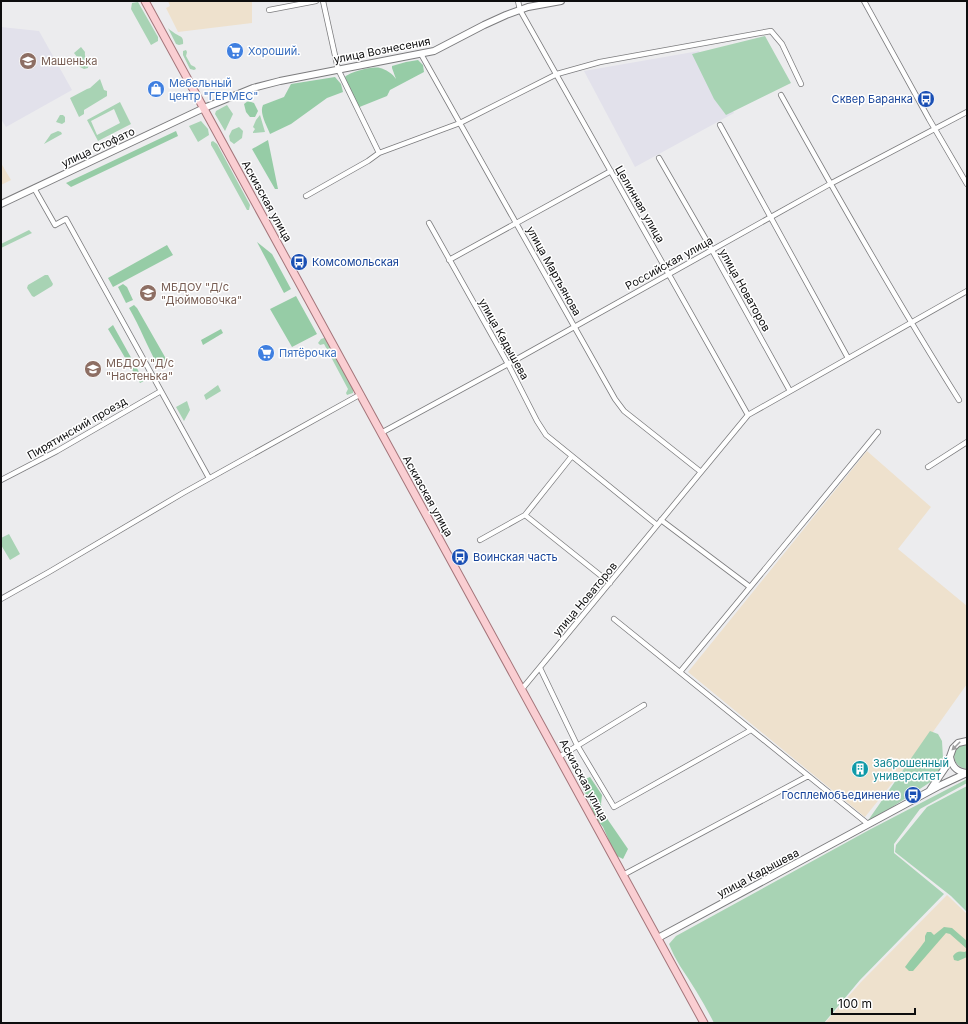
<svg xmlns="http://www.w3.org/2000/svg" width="968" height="1024" font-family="Inter,sans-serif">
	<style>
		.built { fill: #e2e1eb }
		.industrial { fill: #eee1cd }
		.green { fill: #a8d3b4; fill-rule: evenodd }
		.forest { fill: #96cca6 }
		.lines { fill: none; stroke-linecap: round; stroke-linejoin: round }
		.minor-casing { stroke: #7c7c7e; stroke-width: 6 }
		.tertiary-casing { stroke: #7c7c7e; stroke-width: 8 }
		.primary-casing { stroke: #a4757a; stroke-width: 9 }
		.minor { stroke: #fff; stroke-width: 4.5 }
		.tertiary { stroke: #fff; stroke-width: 6 }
		.primary { stroke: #faced2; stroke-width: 7 }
		.oneway { fill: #9e9e9f }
		.labels { text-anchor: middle; stroke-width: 3; stroke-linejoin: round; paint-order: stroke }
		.street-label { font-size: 11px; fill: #0d0d0e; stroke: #fff }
		.shop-label { font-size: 11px; fill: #366cbe; stroke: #fff; text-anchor: start }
		.education-label { font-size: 11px; fill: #785e54; stroke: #fff; text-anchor: start }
		.transit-label { font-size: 11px; fill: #164399; stroke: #fff; text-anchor: end }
		.culture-label { font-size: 11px; fill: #0d838f; stroke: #fff; text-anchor: start }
	</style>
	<rect width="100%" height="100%" fill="#ececee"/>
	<path class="built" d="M1 27 39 31 72 90 6 127 1 119Z
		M699 51 734 113 635 167 584 71Z"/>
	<path class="industrial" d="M168 1H252V23L178 32 166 8 170 6Z
		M1 163 11 180 1 185Z
		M867 451 931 507 898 549 967 606V684L930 736 865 817 688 672Z
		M947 895 967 914V1021L965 1023H825L861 982Z"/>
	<path class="green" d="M138 2 158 37V41L151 45 131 9 132 3Z
		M168 28C169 29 171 31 173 32 179 37 184 35 183 44L179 45 176 44Z
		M765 36 791 83 726 115 714 99 692 54Z
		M81 47 85 52C84 58 89 62 88 68L84 69 78 66 81 62 74 53Z
		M186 50 187 52 186 56 191 65 195 67 196 69 194 70 190 69 183 55V51Z
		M100 79 104 90 107 91V96L84 110V114L79 117 70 98 87 89 90 88Z
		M120 102 131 124 98 141 87 120ZM114 109 120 123 97 135 91 121Z
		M227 105 233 114 225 131 215 114 216 111Z
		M60 115H63L65 117V122L62 124 56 122Z
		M260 115 265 132 253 133V132L255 129 253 127 256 120Z
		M201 121 208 129 209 135 198 142 189 126Z
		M239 127 243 131 242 138 234 144 230 141 229 136 232 130Z
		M58 131 61 132 62 134 44 144 51 134Z
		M213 141 217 144 250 205 249 210H247L214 150 211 145V142Z
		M29 230 32 233 1 248V244Z
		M45 275H48L53 284 52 286 34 297 32 296 27 288 28 285Z
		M324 338H326L353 386V393L347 395 346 393 348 389 324 344 320 345 318 343 321 339Z
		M218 385 221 391 206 400 204 395Z
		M187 401 190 410 184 421 176 407Z
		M9 534 20 554 10 560 1 545V538Z
		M930 731 938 734 942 741 943 758 941 767 932 781 871 821 867 822Z
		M964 744H967V769C952 767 949 749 964 744Z
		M967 779V783L920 809 894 844V853L944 894 860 980 824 1023H714C704 1003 692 984 680 966 676 959 672 952 669 944L676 936 869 830Z
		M967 786V912L951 896 895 852 896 845 927 807Z"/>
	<path class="forest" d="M418 60 423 65 424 72 390 90 387 96 357 108 345 77C350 72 373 66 380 68 385 69 393 74 396 79L392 68V66L406 62Z
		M335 77 341 84 343 92 327 98 291 124 270 134C267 126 259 113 263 105L284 97 291 84Z
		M248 101 254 103 258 111 255 117H250L246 112 244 104Z
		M176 131 178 136 71 187 66 183Z
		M268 140 278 189H275L252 149Z
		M257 242 272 254 291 289 284 293Z
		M167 245 173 255 113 287 108 278Z
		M123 284 127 287 133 300 126 303 118 287Z
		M296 296 317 334 292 347 270 309Z
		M134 305 137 308 169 364 160 368H159C148 348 140 327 129 308Z
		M113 325 144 381 140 383 108 329Z
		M221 329 223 333 203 345 201 340Z
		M590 777 602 795 601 804 606 817 628 849 623 859 617 856 614 852 603 827 594 816 590 802 581 786 583 780Z
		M944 927 952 928 967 941V949L950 934 946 933 913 971H909L905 967C911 958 919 950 925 941V936L927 932H931L934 935Z
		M967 950V957L958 961 954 960 953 956C957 951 959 951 965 952Z"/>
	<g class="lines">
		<g class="minor-casing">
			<path id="minor" d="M323 1 338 69 379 153
				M518 1 520 10 748 415
				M864 1 929 119 967 184
				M269 10 316 1
				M421 54 615 399 624 411 701 472
				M781 95C838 198 896 300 959 400
				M720 125 848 358
				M659 158 712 250 790 391
				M34 188 55 225 66 219 209 478
				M306 196 368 161 379 153 460 123 557 74 600 62 771 31 782 44 801 84
				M429 223 508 364 537 421 546 435 657 525
				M449 260 611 171
				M381 433 508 364 830 184 967 112
				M928 467 967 442
				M1 480 57 451 161 391
				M525 515 610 583
				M661 520 750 587
				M480 540 525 515 572 456
				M1 599 49 572 183 493 361 394
				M614 619 868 824
				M540 668 577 745 614 807 751 730
				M680 672 878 432
				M522 689 748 415 967 291
				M559 757 644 705
				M623 875 808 776"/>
		</g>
		<g class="tertiary-casing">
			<path id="tertiary" d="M1 204 204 108 253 88 280 81 434 51 484 25 506 15 528 7 561 1
				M950 757C952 767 957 772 967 773
				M930 790 947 765 953 748 958 743 967 741
				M658 938 939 786 967 773"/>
		</g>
		<g class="primary-casing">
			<path id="primary" d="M145 1 704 1023"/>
		</g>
		<use href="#minor" class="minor"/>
		<use href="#tertiary" class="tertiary"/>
		<use href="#primary" class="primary"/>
	</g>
	<defs><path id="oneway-solid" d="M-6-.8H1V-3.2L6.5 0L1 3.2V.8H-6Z"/></defs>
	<use class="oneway" href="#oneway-solid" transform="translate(956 746) rotate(135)"/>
	<defs>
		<g id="supermarket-disc" transform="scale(0.9)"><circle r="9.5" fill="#3f7fe0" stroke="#fff"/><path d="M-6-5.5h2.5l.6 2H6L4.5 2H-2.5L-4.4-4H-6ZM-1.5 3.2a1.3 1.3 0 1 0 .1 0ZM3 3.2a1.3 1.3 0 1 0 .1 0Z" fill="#fff"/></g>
		<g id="school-disc" transform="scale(0.9)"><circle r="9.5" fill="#8d6e63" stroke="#fff"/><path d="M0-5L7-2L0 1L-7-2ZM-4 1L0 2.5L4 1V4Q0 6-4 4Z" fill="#fff"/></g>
		<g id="shop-disc" transform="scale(0.9)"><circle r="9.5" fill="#3f7fe0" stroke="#fff"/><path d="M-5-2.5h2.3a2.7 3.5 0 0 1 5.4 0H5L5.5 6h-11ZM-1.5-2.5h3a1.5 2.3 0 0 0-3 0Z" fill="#fff"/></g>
		<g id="bus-disc" transform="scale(0.9)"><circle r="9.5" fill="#1a4fb4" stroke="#fff"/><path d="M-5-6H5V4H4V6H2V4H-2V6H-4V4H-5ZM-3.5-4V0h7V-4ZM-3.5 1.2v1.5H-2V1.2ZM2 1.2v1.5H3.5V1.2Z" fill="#fff"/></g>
		<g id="building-disc" transform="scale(0.9)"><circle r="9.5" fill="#0f9aa8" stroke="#fff"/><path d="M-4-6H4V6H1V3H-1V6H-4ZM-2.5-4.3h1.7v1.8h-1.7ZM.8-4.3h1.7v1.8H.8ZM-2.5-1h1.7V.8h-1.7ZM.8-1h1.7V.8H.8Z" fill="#fff"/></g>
	</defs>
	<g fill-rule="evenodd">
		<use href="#supermarket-disc" x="235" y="51"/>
		<use href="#school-disc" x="28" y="61"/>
		<use href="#shop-disc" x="156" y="89"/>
		<use href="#bus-disc" x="926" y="99"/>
		<use href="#bus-disc" x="299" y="262"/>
		<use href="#school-disc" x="148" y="293"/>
		<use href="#supermarket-disc" x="266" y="353"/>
		<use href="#school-disc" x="93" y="369"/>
		<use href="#bus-disc" x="460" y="557"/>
		<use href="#building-disc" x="860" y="769"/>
		<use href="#bus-disc" x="913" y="795"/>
	</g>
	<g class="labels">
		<g class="street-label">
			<text transform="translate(382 50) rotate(-11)" y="4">улица Вознесения</text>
			<text transform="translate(98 147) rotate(-25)" y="4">улица Стофато</text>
			<text transform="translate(267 201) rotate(61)" y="4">Аскизская улица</text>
			<text transform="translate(640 204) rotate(60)" y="4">Целинная улица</text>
			<text transform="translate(669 263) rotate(-29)" y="4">Российская улица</text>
			<text transform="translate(554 271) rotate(61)" y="4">улица Мартьянова</text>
			<text transform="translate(745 290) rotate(61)" y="4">улица Новаторов</text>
			<text transform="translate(504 339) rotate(61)" y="4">улица Кадышева</text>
			<text transform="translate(77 428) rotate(-30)" y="4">Пирятинский проезд</text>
			<text transform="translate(428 496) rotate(61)" y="4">Аскизская улица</text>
			<text transform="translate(585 599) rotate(-50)" y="4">улица Новаторов</text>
			<text transform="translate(584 780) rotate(62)" y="4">Аскизская улица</text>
			<text transform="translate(758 873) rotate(-28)" y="4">улица Кадышева</text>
		</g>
		<g class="shop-label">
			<text x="248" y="55">Хороший.</text>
			<text x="169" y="87">Мебельный<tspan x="169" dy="13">центр "ГЕРМЕС"</tspan></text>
			<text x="279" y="357">Пятёрочка</text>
		</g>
		<g class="education-label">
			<text x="41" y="65">Машенька</text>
			<text x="161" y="291">МБДОУ "Д/с<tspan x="161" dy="13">"Дюймовочка"</tspan></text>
			<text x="106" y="367">МБДОУ "Д/с<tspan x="106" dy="13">"Настенька"</tspan></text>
		</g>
		<g class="transit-label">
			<text x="913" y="103">Сквер Баранка</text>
			<text x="312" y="266" text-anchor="start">Комсомольская</text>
			<text x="473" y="561" text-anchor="start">Воинская часть</text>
			<text x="900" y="799">Госплемобъединение</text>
		</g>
		<g class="culture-label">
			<text x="873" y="767">Заброшенный<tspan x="873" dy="13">университет</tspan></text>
		</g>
	</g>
	<rect width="968" height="1024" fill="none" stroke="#0d0d0e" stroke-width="4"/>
	<path d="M832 1008v6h83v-6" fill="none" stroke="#0d0d0e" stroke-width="2"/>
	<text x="838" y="1008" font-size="12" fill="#0d0d0e" stroke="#ffffff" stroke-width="3" paint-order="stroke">100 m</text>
</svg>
